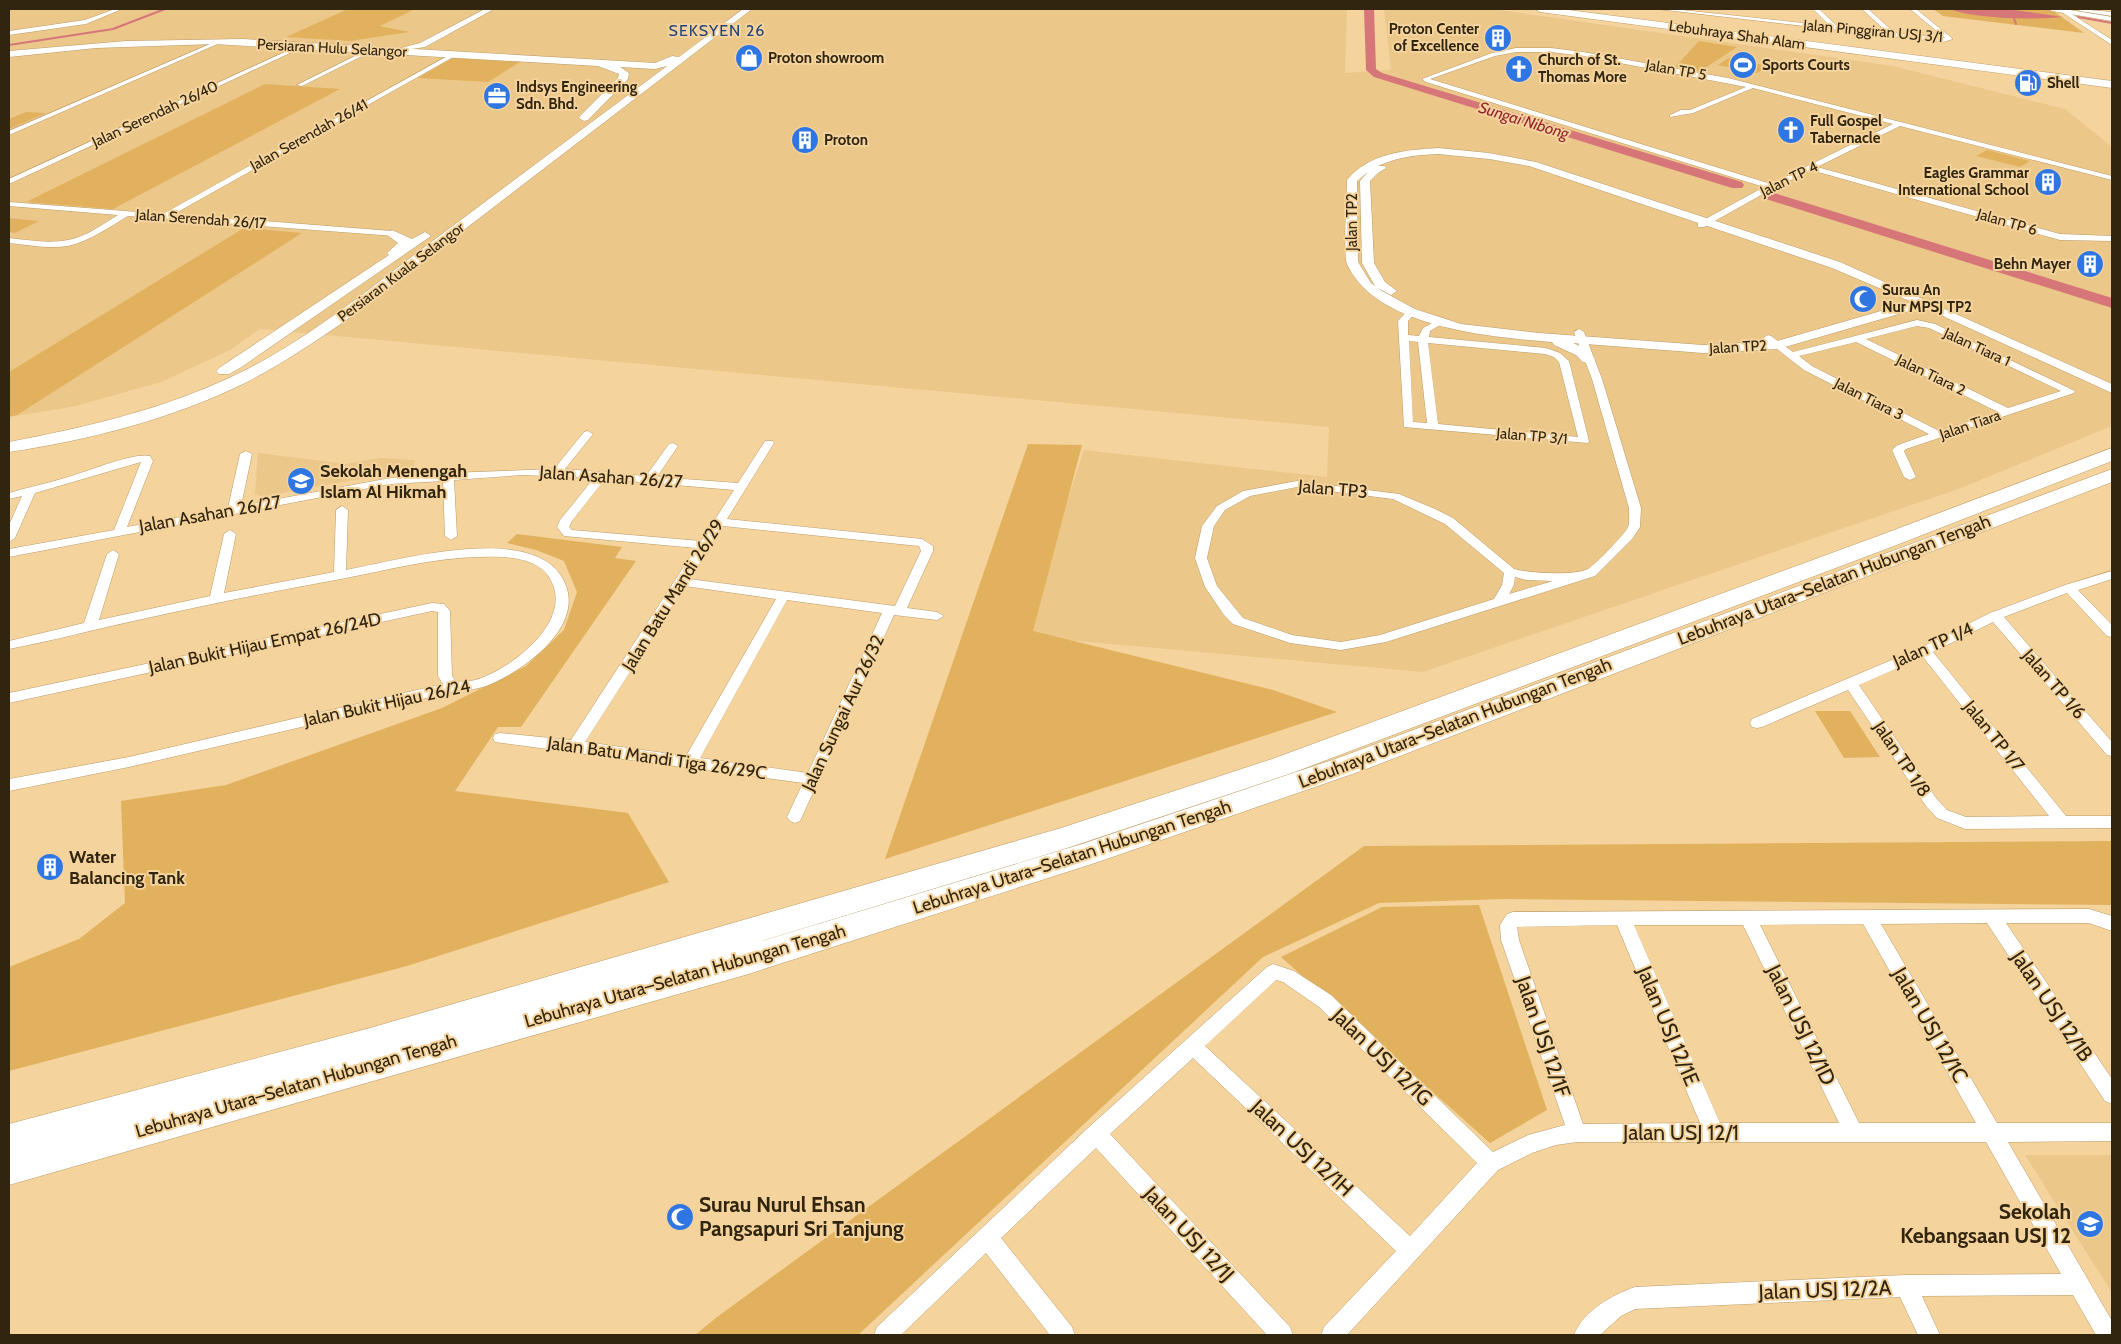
<svg xmlns="http://www.w3.org/2000/svg" width="2121" height="1344" font-family="Cabin,sans-serif">
	<style>
		.built { fill: #ecc78a }
		.green { fill: #e2b15d }
		.water { fill: #d67679 }
		.lines { fill: none; stroke-linecap: round; stroke-linejoin: round }
		.stream { stroke: #d67679; stroke-width: 2 }
		.river { fill: #d67679; fill-rule: evenodd }
		.street-casing { stroke: #bb9b67; stroke-width: 1 }
		.secondary-casing { stroke: #bb9b67; stroke-width: 1 }
		.primary-casing { stroke: #bb9b67; stroke-width: 1 }
		.highway-casing { stroke: #bb9b67; stroke-width: 1 }
		.street { fill: #fff; fill-rule: evenodd }
		.secondary { fill: #fff; fill-rule: evenodd }
		.primary { fill: #fff; fill-rule: evenodd }
		.highway { fill: #fff; fill-rule: evenodd }
		.labels { text-anchor: middle; stroke-width: 4; stroke-linejoin: round; paint-order: stroke }
		.far-poi-label { font-size: 15px; font-weight: bold; fill: #31250f; stroke: #f4d39d; text-anchor: start }
		.far-street-label { font-size: 15px; fill: #31250f; stroke: #f4d39d }
		.far-quarter-label { font-size: 16px; letter-spacing: 1px; fill: #22447a; stroke: #f4d39d }
		.far-water-label { font-size: 16px; font-style: italic; fill: #962331; stroke: #f4d39d }
		.poi-label { font-size: 18px; font-weight: bold; fill: #31250f; stroke: #f4d39d; text-anchor: start }
		.street-label { font-size: 18px; fill: #31250f; stroke: #f4d39d }
		.near-street-label { font-size: 21px; fill: #31250f; stroke: #f4d39d }
		.near-poi-label { font-size: 21px; font-weight: bold; fill: #31250f; stroke: #f4d39d; text-anchor: start }
	</style>
	<rect width="100%" height="100%" fill="#f4d39d"/>
	<path class="built" d="M9 9H1347L1345 73 1391 70 1384 9H1493L1893 66 2065 109 2112 147V426L1961 488 1423 672 1023 636 1084 450 1327 477 1329 427 260 329 230 350 161 382 72 407 9 417Z
		M258 453 346 464 380 458 415 460 413 469 262 497 255 494Z
		M2025 1155H2112V1293Z"/>
	<path class="green" d="M348 9H415L380 26 409 32 350 41 286 37Z
		M1933 9H2042L2052 10 2084 33 1943 16Z
		M1699 41 1737 47 1699 72 1675 67Z
		M453 58 520 62 488 82 418 78Z
		M1729 58 1768 66 1757 73 1718 65Z
		M265 84 340 89 113 209 26 202Z
		M26 112 46 113 9 129V119Z
		M1987 150 2030 161 2020 167 1976 156Z
		M9 218 39 221 15 233 9 232Z
		M244 228 302 233 17 415 9 417V372Z
		M1028 444 1082 445 1033 631 1273 690 1337 712 885 859Z
		M517 534 622 547 615 558 636 561 521 727H498L455 791 628 813 669 882 407 966 9 1071V967L79 939 125 903 121 801 226 785 442 708 526 666 564 630 577 592 564 561 536 550 507 543Z
		M1815 711H1850L1880 757 1844 758Z
		M2112 841V905L1504 899 1379 903 1263 957 858 1335H695L717 1317 1364 846Z
		M1479 905 1547 1110 1490 1143 1281 957 1382 907Z"/>
	<path class="water" d="M1950 9H2007L2063 17C2034 20 1976 19 1950 9Z"/>
	<g class="lines">
		<path class="stream" d="M2078 17 2112 23
			M2014 18 2016 24
			M9 45 113 29 165 9"/>
		<path class="river" d="M1364 9H1374L1376 69 1382 73 1742 182 1744 185 1742 188H1732L1374 77 1366 70Z
			M1771 192 2112 298V308L1766 199 1764 196Z"/>
		<g class="street-casing">
			<path id="street" d="M115 9H122L86 24 9 35V31L85 20Z
				M1657 9H1673L1830 26 1813 9H1819L1838 27 1887 32 1862 9H1868L1895 33 1945 38 1910 9H1916L1953 39 1943 42Z
				M2060 9H2064L2112 40V45L2060 11Z
				M2077 9 2112 12V16L2080 11Z
				M217 41 222 42 9 135V131Z
				M300 45 305 46 9 184V179Z
				M1516 48H1551L1583 52 1728 78 2112 176V180L1900 126 1817 167 2060 234 2112 236V241L2060 240 1811 170 1763 194 1704 227H1698V223L1764 187 1426 82 1422 79 1492 53ZM1516 52H1551L1583 56 1746 87 1690 110H1681L1670 115V117L1693 113 1753 88 1893 124 1771 184 1430 79 1495 56Z
				M369 49 374 50 302 86 297 85Z
				M453 53 455 56 174 214 392 231 396 234 395 236 128 216C109 227 90 241 68 246 49 249 28 245 9 243V238C28 240 49 244 68 240 86 237 103 224 118 215L9 206V202L163 214Z
				M1411 309 1416 312 1408 321V335L1419 336 1423 328 1440 319 1445 322 1430 331 1429 337 1546 348 1560 353 1569 361 1589 441 1588 443 1404 427 1398 321 1408 310ZM1409 341 1418 342 1427 423 1413 422ZM1428 343 1545 354 1554 357 1559 362 1578 437 1438 424Z
				M1917 320 1935 324 2075 391 2074 393 1906 449 1904 451 1916 477 1910 480 1904 477 1892 450 1898 445 1929 434 1804 370 1763 338 1768 335 1771 336 1793 352ZM1917 326 1929 328 2061 391 2008 408 1866 339ZM1856 342 1998 412 1939 431 1812 366 1799 356Z
				M1579 329 1584 332 1602 379 1641 508 1640 527 1632 539 1595 576 1386 642 1341 650 1290 643 1233 624 1224 615 1205 587 1195 558 1202 526 1217 506 1243 491 1297 481 1399 494 1435 509 1453 518 1514 569C1529 573 1574 576 1588 569 1594 566 1625 534 1628 527 1630 522 1629 514 1629 508L1592 379 1574 332ZM1297 487 1393 499 1445 524 1504 573 1502 585 1494 599 1380 635 1341 642 1292 635 1243 618 1217 586 1207 558 1214 526 1225 510 1250 496ZM1515 577 1526 580 1553 581 1509 594 1514 585Z
				M588 431 593 434 565 469 599 472 603 471 608 473 646 476 669 444 673 443 678 446 657 477 738 483 765 441H773L774 443 727 519 922 539 933 546V551L907 608 937 612 944 616 937 620 894 615 800 821 795 823 790 821 787 817 803 783 495 742 493 738 495 734 500 733 571 740 696 548 564 536 557 527 560 520 594 478 522 475 454 480 457 536 451 540 445 536 443 481 390 484 9 557V549L114 530 141 462 35 493 15 538 9 542V525L22 496 9 499V493C29 487 49 483 68 477 86 472 134 452 150 456L153 461 127 527 228 508 240 454 246 451 252 454 241 506 390 478 448 473 554 469 584 432ZM605 479 734 490 701 541 572 530 569 527 572 521ZM723 526 919 546 921 551 895 606 689 579ZM685 586 776 599 686 756 585 742ZM787 600 882 613 808 773 700 758Z
				M342 506 348 510 346 570C398 560 496 533 544 560 557 567 565 579 568 593 576 634 518 674 486 686 475 690 463 690 452 692L129 767 9 791V779L129 757 443 684 438 676V612L432 611 9 703V693L432 603 444 604 450 611 452 676 456 682C462 681 469 682 475 680 510 670 577 620 549 577 536 556 501 556 479 557 433 558 387 570 341 579 273 591 205 605 138 620 95 629 52 641 9 649V641L84 623 107 554 113 550 119 554 99 620 210 596 224 534 230 530 236 534 224 593 334 572 336 510Z
				M2112 571V579L2078 590 2112 625V637L2107 636 2067 593 2004 617 2112 742V756L2107 755 1993 622 1933 652 2066 816H2112V828L1965 829 1937 818 1926 806 1848 690 1762 727 1757 728 1752 727 1750 723 1752 719 1920 648 1990 613 2065 585ZM1923 657 2049 816 1966 817 1947 810 1936 798 1859 685Z
				M2089 909 2112 916V931L2089 923H2006L2112 1079V1104L2105 1101 1987 923 1881 924 1997 1123H2112V1141L2008 1142 2112 1321V1335H2096L2073 1295 1922 1296 1940 1335H1918L1900 1297 1635 1309 1621 1316 1600 1335H1574C1583 1311 1612 1295 1635 1287L1906 1275 2061 1274 1986 1142H1577L1556 1145 1532 1153 1498 1170 1347 1335H1321L1324 1327 1396 1251 1193 1058 1110 1134 1290 1327 1293 1335H1267L1096 1148 1001 1238 1072 1327 1075 1335H1050L986 1253 901 1335H874L877 1327 1089 1127 1267 967 1273 964 1294 971 1331 995 1493 1152 1528 1135 1565 1125 1501 940 1500 925 1507 914 1513 912ZM1863 924 1976 1123H1859L1760 925ZM1617 925 1700 1123 1583 1124 1519 940 1517 927ZM1634 925H1743L1839 1123H1720ZM1276 980 1283 982 1319 1007 1477 1163 1410 1236 1205 1046Z"/>
		</g>
		<g class="secondary-casing">
			<path id="secondary" d="M485 9H494L425 47 405 50 401 48 420 43Z
				M2048 9H2064L2112 17V21L2052 11Z
				M1438 148 1489 153 1536 162 1840 262 2112 384V393L1923 307 1778 349 1703 353 1573 343C1582 347 1589 351 1595 359L1588 363 1583 362 1576 355 1554 345 1552 342C1491 337 1376 328 1347 264 1343 255 1347 194 1347 180 1369 153 1405 150 1438 148ZM1438 154 1489 159 1529 166 1832 268 1912 302 1777 341 1703 345 1539 333 1461 324 1415 309 1382 291 1378 288 1391 295 1397 291 1385 282 1374 263 1370 181 1378 173 1386 168 1385 166H1378C1397 157 1416 155 1438 154ZM1368 172 1360 181 1362 263 1375 286 1371 283 1358 262 1357 181Z"/>
		</g>
		<g class="primary-casing">
			<path id="primary" d="M743 9H752L345 321C313 343 280 365 245 383 172 419 89 440 9 452V442C81 428 153 412 220 382 296 349 360 296 426 246 506 186 587 126 667 66L655 69 620 67 629 73 628 79 588 120 584 121 579 118 580 116 618 78 619 74 598 66 214 44 96 48 9 57V51L126 41 243 39 655 63 672 56 679 57Z
				M392 230 412 239 425 232 431 236 240 368 229 374H219L216 371 219 368 389 255 387 253 398 243 386 234Z"/>
		</g>
		<g class="highway-casing">
			<path id="highway" d="M1535 9H1561L2112 81V88L1540 12Z
				M2112 448V461L1894 546 1292 773 1061 850 699 960 1082 844 1341 757 2112 469V482L1361 771 1095 863 745 975 9 1185V1124L370 1028 1061 828 1272 759 1878 536Z"/>
		</g>
		<use href="#street" class="street"/>
		<use href="#secondary" class="secondary"/>
		<use href="#primary" class="primary"/>
		<use href="#highway" class="highway"/>
	</g>
	<defs>
		<g id="building-disc" transform="scale(1.4375)"><circle r="9.5" fill="#3076e3" stroke="#f4d39d"/><path d="M-4-6H4V6H1V3H-1V6H-4ZM-2.5-4.3h1.7v1.8h-1.7ZM.8-4.3h1.7v1.8H.8ZM-2.5-1h1.7V.8h-1.7ZM.8-1h1.7V.8H.8Z" fill="#fff"/></g>
		<g id="shop-disc" transform="scale(1.4375)"><circle r="9.5" fill="#3076e3" stroke="#f4d39d"/><path d="M-5-2.5h2.3a2.7 3.5 0 0 1 5.4 0H5L5.5 6h-11ZM-1.5-2.5h3a1.5 2.3 0 0 0-3 0Z" fill="#fff"/></g>
		<g id="stadium-disc" transform="scale(1.4375)"><circle r="9.5" fill="#3076e3" stroke="#f4d39d"/><path d="M0-5a6.5 5 0 1 0 0 10a6.5 5 0 1 0 0-10ZM-3.5-1.8h7v3.6h-7Z" fill="#fff"/></g>
		<g id="church-disc" transform="scale(1.4375)"><circle r="9.5" fill="#3076e3" stroke="#f4d39d"/><path d="M-1.2-6h2.4v3.5h3.3v2.4h-3.3V6h-2.4V-.1h-3.3v-2.4h3.3Z" fill="#fff"/></g>
		<g id="fuel-disc" transform="scale(1.4375)"><circle r="9.5" fill="#3076e3" stroke="#f4d39d"/><path d="M-5.5-6h7V0h2V4h1.3V-2.5L3-4.5l.8-.8L6-3V5H2.5V1h-1V6h-7ZM-4.2-4.7v3.2H.2V-4.7Z" fill="#fff"/></g>
		<g id="office-disc" transform="scale(1.4375)"><circle r="9.5" fill="#3076e3" stroke="#f4d39d"/><path d="M-6-3h4V-5.5h4V-3h4V5H-6ZM-1-4.5V-3h2v-1.5ZM-6 0V1H6V0Z" fill="#fff"/></g>
		<g id="mosque-disc" transform="scale(1.4375)"><circle r="9.5" fill="#3076e3" stroke="#f4d39d"/><path d="M3.5-4.9A6 6 0 1 0 3.5 4.9A5 5 0 1 1 3.5-4.9Z" fill="#fff"/></g>
		<g id="school-disc" transform="scale(1.4375)"><circle r="9.5" fill="#3076e3" stroke="#f4d39d"/><path d="M0-5L7-2L0 1L-7-2ZM-4 1L0 2.5L4 1V4Q0 6-4 4Z" fill="#fff"/></g>
	</defs>
	<g fill-rule="evenodd">
		<use href="#building-disc" x="1498" y="38"/>
		<use href="#shop-disc" x="749" y="58"/>
		<use href="#stadium-disc" x="1743" y="65"/>
		<use href="#church-disc" x="1519" y="69"/>
		<use href="#fuel-disc" x="2028" y="83"/>
		<use href="#office-disc" x="497" y="96"/>
		<use href="#church-disc" x="1791" y="130"/>
		<use href="#building-disc" x="805" y="140"/>
		<use href="#building-disc" x="2048" y="182"/>
		<use href="#building-disc" x="2090" y="264"/>
		<use href="#mosque-disc" x="1863" y="299"/>
		<use href="#school-disc" x="301" y="481"/>
		<use href="#building-disc" x="50" y="867"/>
		<use href="#mosque-disc" x="680" y="1217"/>
		<use href="#school-disc" x="2090" y="1224"/>
	</g>
	<g class="labels">
		<g class="far-poi-label">
			<text x="1479" y="34" text-anchor="end">Proton Center<tspan x="1479" dy="17">of Excellence</tspan></text>
			<text x="768" y="63">Proton showroom</text>
			<text x="1538" y="65">Church of St.<tspan x="1538" dy="17">Thomas More</tspan></text>
			<text x="1762" y="70">Sports Courts</text>
			<text x="2047" y="88">Shell</text>
			<text x="516" y="92">Indsys Engineering<tspan x="516" dy="17">Sdn. Bhd.</tspan></text>
			<text x="1810" y="126">Full Gospel<tspan x="1810" dy="17">Tabernacle</tspan></text>
			<text x="824" y="145">Proton</text>
			<text x="2029" y="178" text-anchor="end">Eagles Grammar<tspan x="2029" dy="17">International School</tspan></text>
			<text x="2071" y="269" text-anchor="end">Behn Mayer</text>
			<text x="1882" y="295">Surau An<tspan x="1882" dy="17">Nur MPSJ TP2</tspan></text>
		</g>
		<g class="far-street-label">
			<text transform="translate(1873 31) rotate(5)" y="5">Jalan Pinggiran USJ 3/1</text>
			<text transform="translate(1737 35) rotate(8)" y="5">Lebuhraya Shah Alam</text>
			<text transform="translate(332 48) rotate(3)" y="5">Persiaran Hulu Selangor</text>
			<text transform="translate(1676 70) rotate(10)" y="5">Jalan TP 5</text>
			<text transform="translate(155 114) rotate(-25)" y="5">Jalan Serendah 26/40</text>
			<text transform="translate(309 135) rotate(-29)" y="5">Jalan Serendah 26/41</text>
			<text transform="translate(1789 179) rotate(-26)" y="5">Jalan TP 4</text>
			<text transform="translate(201 219) rotate(4)" y="5">Jalan Serendah 26/17</text>
			<text transform="translate(1352 222) rotate(-90)" y="5">Jalan TP2</text>
			<text transform="translate(2007 222) rotate(16)" y="5">Jalan TP 6</text>
			<text transform="translate(401 272) rotate(-37)" y="5">Persiaran Kuala Selangor</text>
			<text transform="translate(1738 347) rotate(-3)" y="5">Jalan TP2</text>
			<text transform="translate(1977 347) rotate(25)" y="5">Jalan Tiara 1</text>
			<text transform="translate(1931 375) rotate(26)" y="5">Jalan Tiara 2</text>
			<text transform="translate(1869 399) rotate(27)" y="5">Jalan Tiara 3</text>
			<text transform="translate(1970 425) rotate(-19)" y="5">Jalan Tiara</text>
			<text transform="translate(1532 436) rotate(5)" y="5">Jalan TP 3/1</text>
		</g>
		<g class="far-quarter-label">
			<text x="717" y="36">SEKSYEN 26</text>
		</g>
		<g class="far-water-label">
			<text transform="translate(1524 120) rotate(17)" y="6">Sungai Nibong</text>
		</g>
		<g class="poi-label">
			<text x="320" y="477">Sekolah Menengah<tspan x="320" dy="21">Islam Al Hikmah</tspan></text>
			<text x="69" y="863">Water<tspan x="69" dy="21">Balancing Tank</tspan></text>
		</g>
		<g class="street-label">
			<text transform="translate(611 477) rotate(4)" y="6">Jalan Asahan 26/27</text>
			<text transform="translate(1333 489) rotate(5)" y="6">Jalan TP3</text>
			<text transform="translate(210 514) rotate(-10)" y="6">Jalan Asahan 26/27</text>
			<text transform="translate(1834 580) rotate(-21)" y="6">Lebuhraya Utara–Selatan Hubungan Tengah</text>
			<text transform="translate(673 595) rotate(-58)" y="6">Jalan Batu Mandi 26/29</text>
			<text transform="translate(265 643) rotate(-12)" y="6">Jalan Bukit Hijau Empat 26/24D</text>
			<text transform="translate(1933 645) rotate(-24)" y="6">Jalan TP 1/4</text>
			<text transform="translate(2054 684) rotate(49)" y="6">Jalan TP 1/6</text>
			<text transform="translate(387 703) rotate(-12)" y="6">Jalan Bukit Hijau 26/24</text>
			<text transform="translate(843 713) rotate(-65)" y="6">Jalan Sungai Aur 26/32</text>
			<text transform="translate(1455 723) rotate(-21)" y="6">Lebuhraya Utara–Selatan Hubungan Tengah</text>
			<text transform="translate(1994 736) rotate(51)" y="6">Jalan TP 1/7</text>
			<text transform="translate(657 758) rotate(8)" y="6">Jalan Batu Mandi Tiga 26/29C</text>
			<text transform="translate(1902 759) rotate(56)" y="6">Jalan TP 1/8</text>
			<text transform="translate(1072 857) rotate(-18)" y="6">Lebuhraya Utara–Selatan Hubungan Tengah</text>
			<text transform="translate(685 976) rotate(-16)" y="6">Lebuhraya Utara–Selatan Hubungan Tengah</text>
			<text transform="translate(296 1086) rotate(-16)" y="6">Lebuhraya Utara–Selatan Hubungan Tengah</text>
		</g>
		<g class="near-street-label">
			<text transform="translate(2052 1006) rotate(56)" y="7">Jalan USJ 12/1B</text>
			<text transform="translate(1801 1025) rotate(64)" y="7">Jalan USJ 12/1D</text>
			<text transform="translate(1930 1025) rotate(60)" y="7">Jalan USJ 12/1C</text>
			<text transform="translate(1668 1026) rotate(67)" y="7">Jalan USJ 12/1E</text>
			<text transform="translate(1543 1037) rotate(71)" y="7">Jalan USJ 12/1F</text>
			<text transform="translate(1382 1057) rotate(44)" y="7">Jalan USJ 12/1G</text>
			<text x="1681" y="1140">Jalan USJ 12/1</text>
			<text transform="translate(1302 1148) rotate(43)" y="7">Jalan USJ 12/1H</text>
			<text transform="translate(1189 1234) rotate(47)" y="7">Jalan USJ 12/1J</text>
			<text transform="translate(1825 1290) rotate(-2)" y="7">Jalan USJ 12/2A</text>
		</g>
		<g class="near-poi-label">
			<text x="699" y="1212">Surau Nurul Ehsan<tspan x="699" dy="24">Pangsapuri Sri Tanjung</tspan></text>
			<text x="2071" y="1219" text-anchor="end">Sekolah<tspan x="2071" dy="24">Kebangsaan USJ 12</tspan></text>
		</g>
	</g>
	<rect width="2121" height="1344" fill="none" stroke="#31250f" stroke-width="20"/>
</svg>
